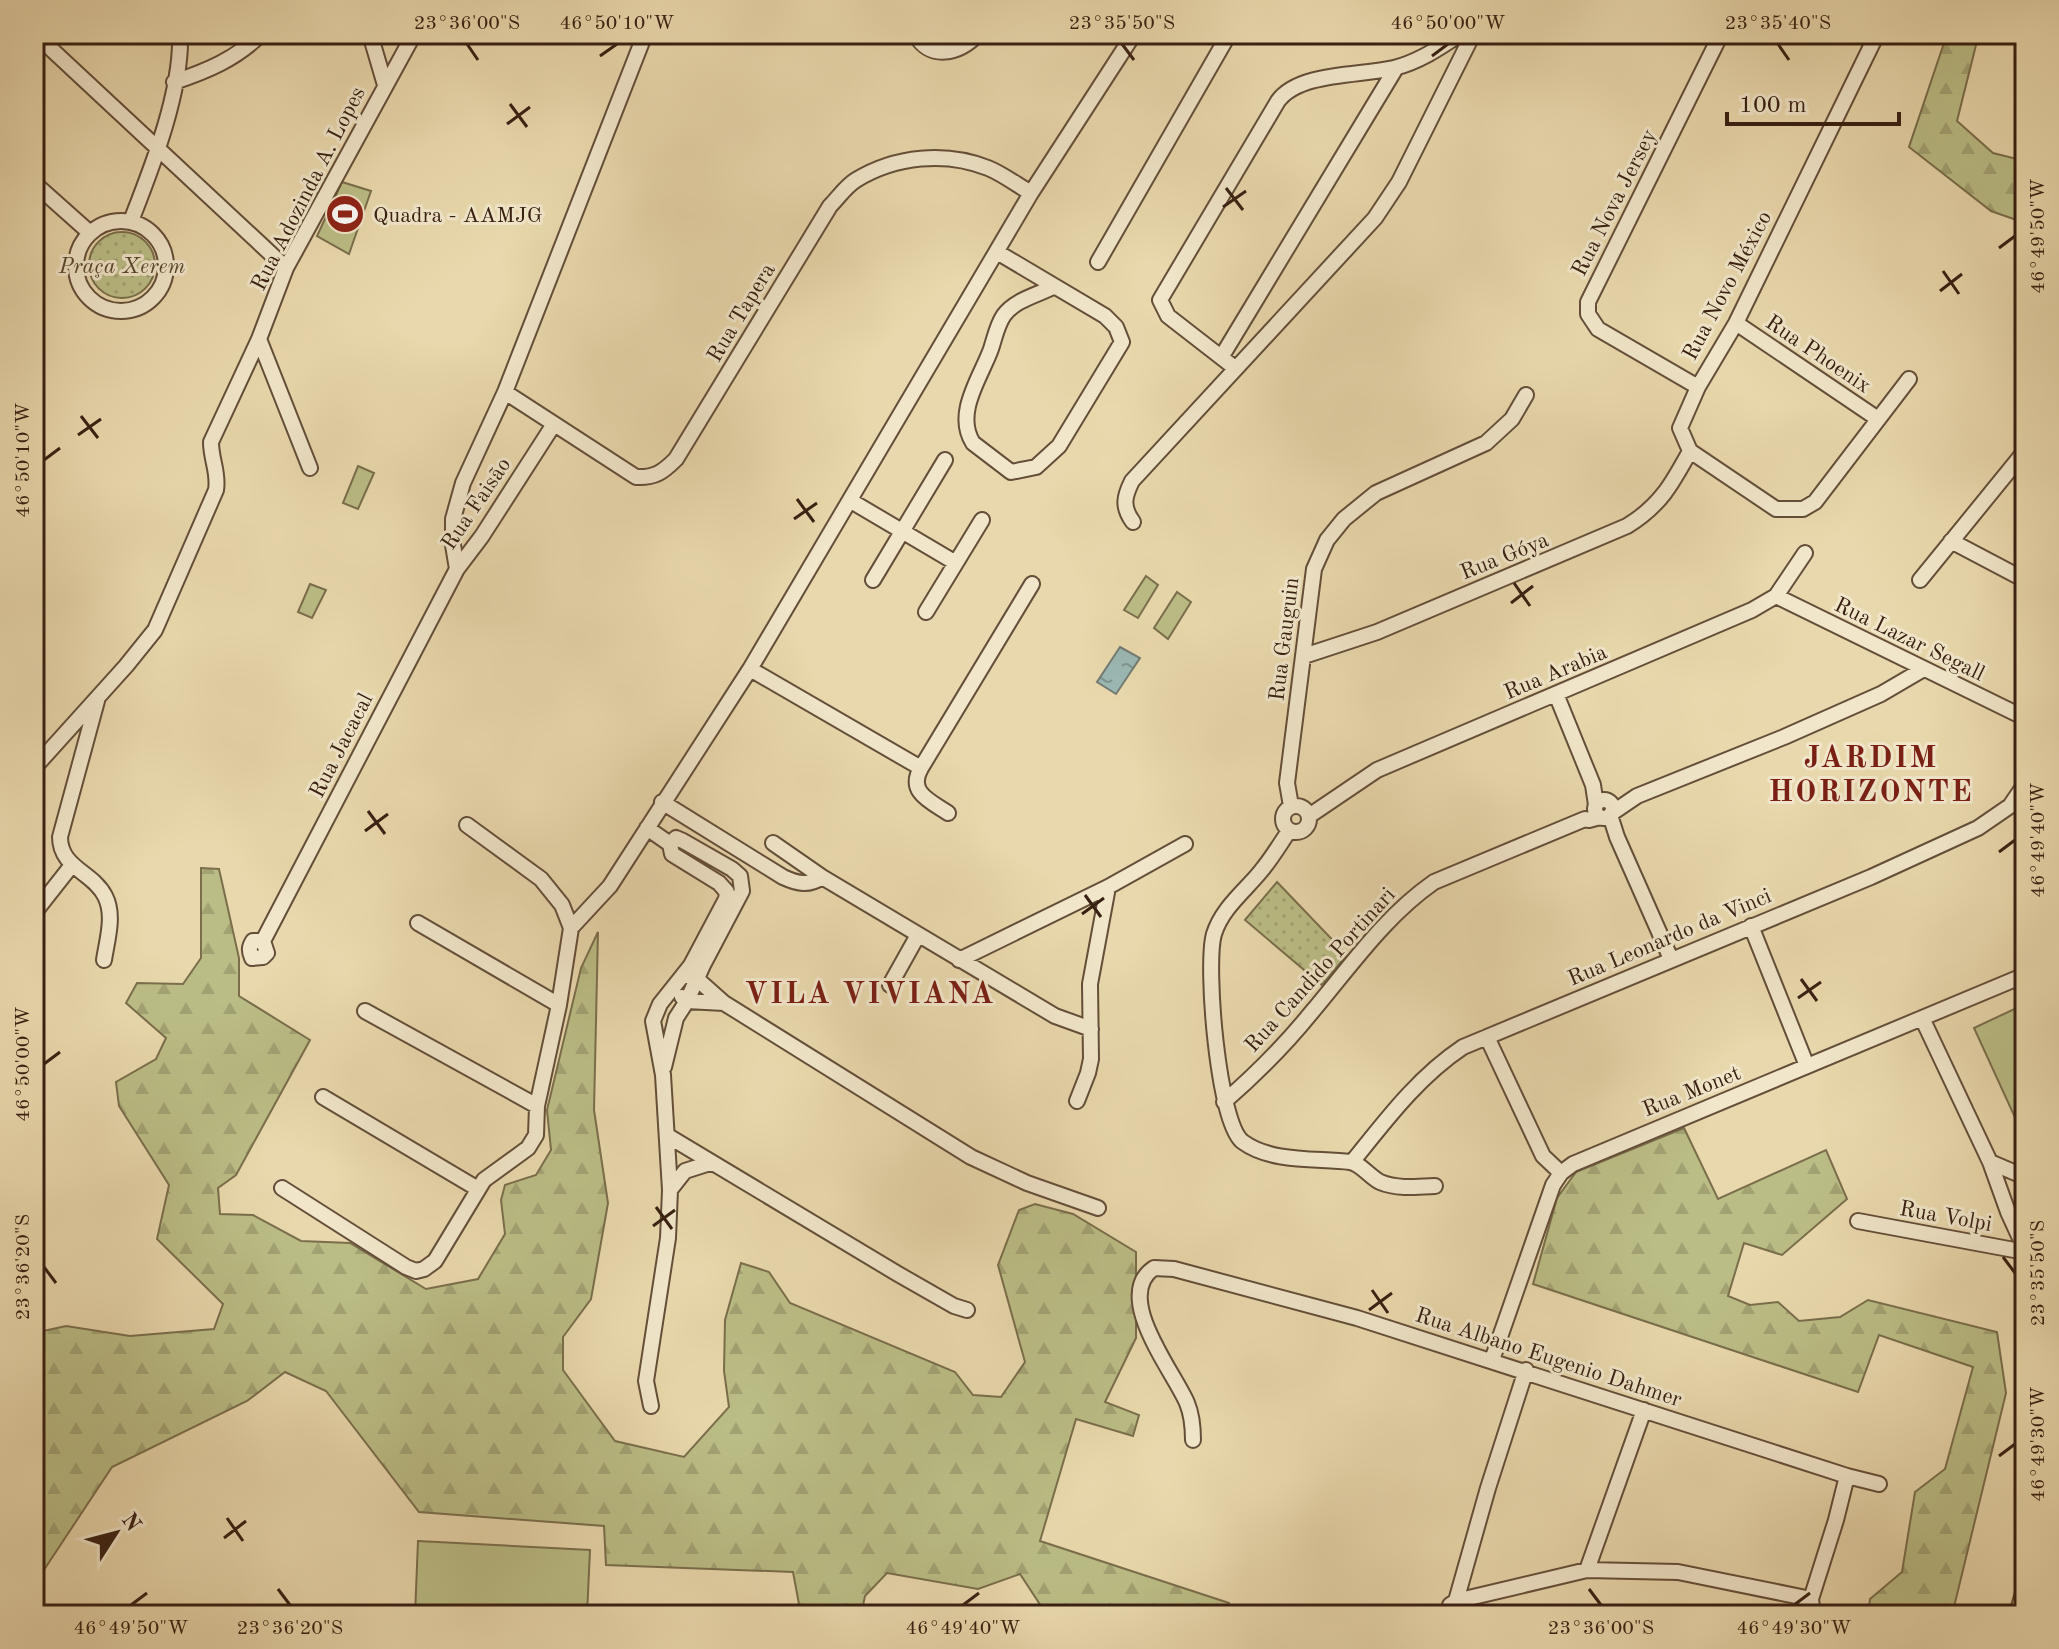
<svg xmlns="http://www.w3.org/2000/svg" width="2059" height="1649" font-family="'Old Standard TT',serif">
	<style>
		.grass { fill: url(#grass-dots); stroke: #7a6e4c; stroke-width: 2 }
		.forest { fill: url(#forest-firs); stroke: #7a6e4c; stroke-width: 2 }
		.pitch { fill: #bbbd86; stroke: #7a6e4c; stroke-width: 2 }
		.water { fill: url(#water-ripples); stroke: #737b73; stroke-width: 2 }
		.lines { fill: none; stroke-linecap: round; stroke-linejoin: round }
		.minor-casing { stroke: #644e39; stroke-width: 18 }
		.minor { stroke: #f1e6ca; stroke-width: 14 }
		.ticks { fill: none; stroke: #382012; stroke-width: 3 }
		.labels { text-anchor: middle; stroke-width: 6; stroke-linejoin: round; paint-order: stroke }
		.street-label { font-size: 22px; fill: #382012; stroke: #f1e6ca }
		.poi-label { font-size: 22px; fill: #382012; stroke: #f1e6ca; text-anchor: start }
		.park-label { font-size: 22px; font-style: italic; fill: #59472f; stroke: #f1e6ca }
		.district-label { font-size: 30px; font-weight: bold; letter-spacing: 2px; fill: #7a1f14; stroke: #f1e6ca }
		.neatline { fill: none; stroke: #382012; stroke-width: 3 }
		.ticks-label { font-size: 20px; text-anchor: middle; fill: #382012 }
	</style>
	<defs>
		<pattern id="grass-dots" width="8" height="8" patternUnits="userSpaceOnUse" patternTransform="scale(2)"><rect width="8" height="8" fill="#bbbd86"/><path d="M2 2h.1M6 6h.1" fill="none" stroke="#a2a273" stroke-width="1.8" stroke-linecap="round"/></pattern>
		<pattern id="forest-firs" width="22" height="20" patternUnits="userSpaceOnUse" patternTransform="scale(2)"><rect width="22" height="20" fill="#bbbd86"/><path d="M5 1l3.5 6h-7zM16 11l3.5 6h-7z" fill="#a2a273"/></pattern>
		<pattern id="water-ripples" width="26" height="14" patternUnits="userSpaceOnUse" patternTransform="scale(2)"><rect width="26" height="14" fill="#9ab8b3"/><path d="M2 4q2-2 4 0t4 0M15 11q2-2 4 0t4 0" fill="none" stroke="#7f9590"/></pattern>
	</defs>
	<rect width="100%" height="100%" fill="#e9d8ad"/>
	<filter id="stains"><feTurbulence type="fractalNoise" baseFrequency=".0025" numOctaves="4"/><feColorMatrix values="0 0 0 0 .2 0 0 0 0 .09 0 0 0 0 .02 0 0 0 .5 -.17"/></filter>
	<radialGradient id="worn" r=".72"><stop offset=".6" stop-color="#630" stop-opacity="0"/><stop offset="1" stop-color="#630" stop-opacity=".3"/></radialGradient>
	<path class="grass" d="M89 265a33 33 0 1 1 66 0a33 33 0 1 1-66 0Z
		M1277 882 1347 955 1322 985 1245 920Z"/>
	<path class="forest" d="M1947 34H2025V49L2014 38 1978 37 1957 121 1993 153 2025 161V223L1991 211 1909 147Z
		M201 868 219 869 239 958V996L310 1040 236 1175 218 1188 220 1214 253 1215 301 1241 350 1243 426 1289 478 1279 505 1234 501 1200 505 1185 536 1175 551 1150 547 1110 581 968 598 932 594 1110 608 1203 591 1299 563 1337V1370L615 1441 684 1457 729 1407 724 1371 725 1320 741 1263 769 1272 790 1303 955 1372 973 1395 1001 1397 1025 1362 998 1265 1019 1210 1035 1204 1073 1214 1136 1252V1338L1105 1402 1139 1415 1133 1436 1076 1419 1040 1541 1229 1603 1227 1615H1051L1043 1609 1020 1574 978 1589 887 1573 865 1596 861 1615H801L793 1572 606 1565 604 1526 419 1512 326 1391 285 1372 247 1401 112 1467 34 1585V1333L66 1326 130 1336 214 1329 223 1304 157 1239 169 1185 119 1106 116 1082 156 1059 166 1038 126 1003 137 983 183 984 201 958Z
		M1684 1128 1718 1199 1826 1150 1847 1199 1782 1255 1744 1243 1728 1296 1750 1305 1778 1302 1799 1321 1840 1317 1868 1300 1997 1332 2006 1393 1953 1611 1966 1615H1868L1870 1599 1902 1572 1915 1492 1945 1469 1973 1367 1879 1335 1858 1392 1533 1284 1557 1198 1576 1172Z"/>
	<path class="pitch" d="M342 182 371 191 349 254 317 236Z
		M358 466 374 473 358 509 343 503Z
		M1146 576 1158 585 1138 618 1124 610Z
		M310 584 326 590 312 618 298 612Z
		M1177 592 1191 602 1168 639 1154 628Z
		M2025 1004V1134L2023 1135 1974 1028Z
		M418 1541 590 1550 587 1615H415Z"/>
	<path class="water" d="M1120 647 1140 658 1116 694 1097 682Z"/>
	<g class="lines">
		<g class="minor-casing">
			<path id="minor" d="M35 34 286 268
				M370 34 385 85
				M915 34C930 61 959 54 978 34
				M1877 34 1736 323 1698 387 1680 428 1690 451 1776 509H1803L1815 502 1909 379
				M174 82C207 71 236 59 261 34
				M34 183 89 232
				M76 266a45 45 0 1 1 90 0a45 45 0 1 1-90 0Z
				M131 221C152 167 182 92 180 34
				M997 252 1105 316 1116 327 1122 342 1059 446 1036 467 1011 472 973 443C954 413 981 377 991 349 995 337 997 325 1004 315 1015 300 1037 295 1053 287
				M1098 262 1229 34
				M1736 323 1878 419
				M259 339 310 468
				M1222 356 1396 68
				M1235 368 1168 316 1160 300 1278 101C1299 72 1360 76 1394 68 1418 62 1440 48 1460 34
				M1698 387 1598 329 1588 314V302L1721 34
				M505 392 636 477C655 478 663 472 676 459L830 206C838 198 846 186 856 180 895 156 946 151 988 168 1003 174 1017 185 1031 193
				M851 501 956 563
				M1133 522C1122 507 1124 497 1132 481L1375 218 1399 182 1473 34
				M1951 541 2025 580
				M457 569 453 545V519L463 483 505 392 645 34
				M34 580 35 576
				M873 580 945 460
				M1920 580 2025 451
				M1776 596 2025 718
				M926 612 982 520
				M1304 656 1377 632 1627 526C1660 506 1672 484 1690 451
				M750 669 921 768 1032 584
				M1556 694 1593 785 1596 805
				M97 701 60 837C60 868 93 872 105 896 115 915 107 940 104 960
				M34 768 126 666 155 630 216 490C219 473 211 460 211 442L259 339 286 268 414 34
				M921 768C907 792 930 801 948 813
				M1595 809a9 9 0 1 1 18 0a9 9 0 1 1-18 0Z
				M662 802 783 877C798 884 809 886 822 877
				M1283 819a13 13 0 1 1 26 0a13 13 0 1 1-26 0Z
				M1291 806 1287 783 1314 569 1327 540 1344 519 1376 493 1486 443 1512 419 1526 395
				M1612 813 1637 796 1784 737 1881 694 1922 670
				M1610 815 1617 837 1671 959
				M1309 816 1377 770 1752 610 1776 596 1805 553
				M647 828 670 844 672 854 719 883 727 892 726 899 691 965 660 1004 653 1021 663 1075 670 1190 668 1238 646 1381 651 1406
				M1289 831C1280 844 1272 858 1261 871 1245 891 1222 908 1214 934 1205 965 1218 1124 1243 1142 1272 1163 1317 1158 1350 1162 1360 1163 1370 1177 1380 1182 1396 1189 1417 1187 1435 1186
				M773 843 822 877 1055 1016 1091 1029
				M35 912 72 865
				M418 923 559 1005
				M1751 926 1807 1066
				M571 928 610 886 750 669 1031 193 1130 40 1136 34
				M263 941H253C249 947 249 951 252 958L263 957 267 953 263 941 457 569 482 536 554 424
				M959 960 1108 887 1185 844
				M685 975 697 979 724 1003 971 1157 1027 1183 1098 1208
				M890 985 918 935
				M682 997 687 1001 724 1003
				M365 1011 537 1106
				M1922 1018 1990 1162 2008 1212 2025 1249
				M1487 1037 1543 1156 1561 1173
				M664 1067 676 1018 687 1001 703 965 742 891 740 876 732 869 683 841 676 838 670 844
				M323 1097 478 1189
				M1077 1101 1088 1073 1091 1059 1090 984 1108 887
				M1224 1102C1255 1075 1285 1045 1311 1013 1350 967 1384 917 1434 882L1585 819 1589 820 1600 817
				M668 1136 898 1274 954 1306 967 1310
				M1353 1161C1386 1120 1418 1077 1463 1047L1871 877 1978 828 2010 806 2025 784
				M1990 1162 2025 1177
				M282 1188 406 1267 416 1271 424 1269 435 1261 484 1180 528 1148 536 1135 537 1106 559 1005 571 928 562 905 541 879 467 825
				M670 1190 685 1171 710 1163
				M1858 1221 2025 1252
				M1492 1360 1553 1185 1561 1173 1573 1164 2025 975
				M1193 1440C1193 1427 1192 1415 1187 1403 1174 1372 1112 1296 1154 1268L1174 1269 1357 1318 1847 1476 1879 1484
				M1587 1570 1644 1410
				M1456 1601 1587 1570 1678 1572 1811 1599
				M1450 1605 1456 1601 1488 1488 1526 1370
				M2017 1614 2025 1586
				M1813 1615 1811 1599 1836 1520 1847 1476"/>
		</g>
		<use href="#minor" class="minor"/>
	</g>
	<path class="ticks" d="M467 44 478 60M1122 44 1134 60M1778 44 1789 60M600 56 617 44M1432 56 1448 44M510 104 527 127M507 124 530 107M1226 188 1243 210M1223 207 1246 191M1999 248 2015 236M1943 271 1959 294M1940 291 1962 274M81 416 98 438M78 435 101 419M44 460 60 448M797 499 814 522M794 519 817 503M1514 583 1530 606M1511 603 1533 586M368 811 385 834M365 831 388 814M1999 852 2015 840M1085 895 1101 917M1082 914 1104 898M1801 979 1817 1001M1798 998 1821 982M44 1064 60 1052M656 1207 672 1229M653 1226 675 1210M2003 1257 2015 1273M44 1267 56 1283M1372 1290 1388 1313M1369 1310 1392 1293M1999 1456 2015 1444M227 1518 243 1541M224 1538 246 1521M278 1589 290 1605M1589 1589 1601 1605M131 1605 147 1593M963 1605 979 1593M1794 1605 1810 1593"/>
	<defs>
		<g id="stadium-disc" transform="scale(2)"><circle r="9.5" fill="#8f2418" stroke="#f1e6ca"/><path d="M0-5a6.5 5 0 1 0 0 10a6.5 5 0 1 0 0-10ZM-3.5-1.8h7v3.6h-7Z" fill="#fff"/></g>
	</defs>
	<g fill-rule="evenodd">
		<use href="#stadium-disc" x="345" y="214"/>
	</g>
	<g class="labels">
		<g class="street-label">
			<text transform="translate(307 188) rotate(-63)" y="8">Rua Adozinda A. Lopes</text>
			<text transform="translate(1613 202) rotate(-63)" y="8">Rua Nova Jersey</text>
			<text transform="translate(1726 285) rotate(-62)" y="8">Rua Novo México</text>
			<text transform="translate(740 312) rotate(-59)" y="8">Rua Tapera</text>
			<text transform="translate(1819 353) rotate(34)" y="8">Rua Phoenix</text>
			<text transform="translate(475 503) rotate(-56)" y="8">Rua Faisão</text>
			<text transform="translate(1504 555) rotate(-22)" y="8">Rua Góya</text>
			<text transform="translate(1910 638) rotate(26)" y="8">Rua Lazar Segall</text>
			<text transform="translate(1283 639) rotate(-83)" y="8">Rua Gauguin</text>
			<text transform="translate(1555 671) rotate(-23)" y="8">Rua Arabia</text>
			<text transform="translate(340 745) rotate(-63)" y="8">Rua Jacacal</text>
			<text transform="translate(1669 936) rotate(-23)" y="8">Rua Leonardo da Vinci</text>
			<text transform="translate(1319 969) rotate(-48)" y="8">Rua Candido Portinari</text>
			<text transform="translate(1691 1090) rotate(-22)" y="8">Rua Monet</text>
			<text transform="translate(1946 1215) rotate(10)" y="8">Rua Volpi</text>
			<text transform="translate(1549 1356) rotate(18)" y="8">Rua Albano Eugenio Dahmer</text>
		</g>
		<g class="poi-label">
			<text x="373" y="222">Quadra - AAMJG</text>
		</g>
		<g class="park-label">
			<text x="122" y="273">Praça Xerem</text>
		</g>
		<g class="district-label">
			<text x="1871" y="767">JARDIM<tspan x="1871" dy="34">HORIZONTE</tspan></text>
			<text x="870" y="1003">VILA VIVIANA</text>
		</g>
	</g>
	<rect width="2059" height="1649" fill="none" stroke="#e9d8ad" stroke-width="88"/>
	<g transform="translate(116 1533) rotate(54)" stroke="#f1e6ca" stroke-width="6" paint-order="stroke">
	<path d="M0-6L14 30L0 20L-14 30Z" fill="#382012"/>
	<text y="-12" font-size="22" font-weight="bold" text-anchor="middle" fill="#382012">N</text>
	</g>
	<path d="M1727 112v12h172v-12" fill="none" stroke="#382012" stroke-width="4"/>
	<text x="1739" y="112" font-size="24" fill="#382012" stroke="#f1e6ca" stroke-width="6" paint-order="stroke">100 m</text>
	<rect x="44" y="44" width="1971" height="1561" class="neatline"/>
	<g class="ticks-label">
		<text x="467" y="29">23°36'00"S</text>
		<text x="617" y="29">46°50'10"W</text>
		<text x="1122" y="29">23°35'50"S</text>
		<text x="1448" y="29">46°50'00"W</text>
		<text x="1778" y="29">23°35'40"S</text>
		<text transform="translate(2037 236) rotate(-90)" y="7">46°49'50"W</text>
		<text transform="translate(22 460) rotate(-90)" y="7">46°50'10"W</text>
		<text transform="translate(2037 840) rotate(-90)" y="7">46°49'40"W</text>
		<text transform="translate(22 1064) rotate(-90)" y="7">46°50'00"W</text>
		<text transform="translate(22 1267) rotate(-90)" y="7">23°36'20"S</text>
		<text transform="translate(2037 1273) rotate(-90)" y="7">23°35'50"S</text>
		<text transform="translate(2037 1444) rotate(-90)" y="7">46°49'30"W</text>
		<text x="131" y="1634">46°49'50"W</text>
		<text x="290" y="1634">23°36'20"S</text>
		<text x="963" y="1634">46°49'40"W</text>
		<text x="1601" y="1634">23°36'00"S</text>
		<text x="1794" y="1634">46°49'30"W</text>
	</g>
	<rect width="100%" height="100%" filter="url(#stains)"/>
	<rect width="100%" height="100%" fill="url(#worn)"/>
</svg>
